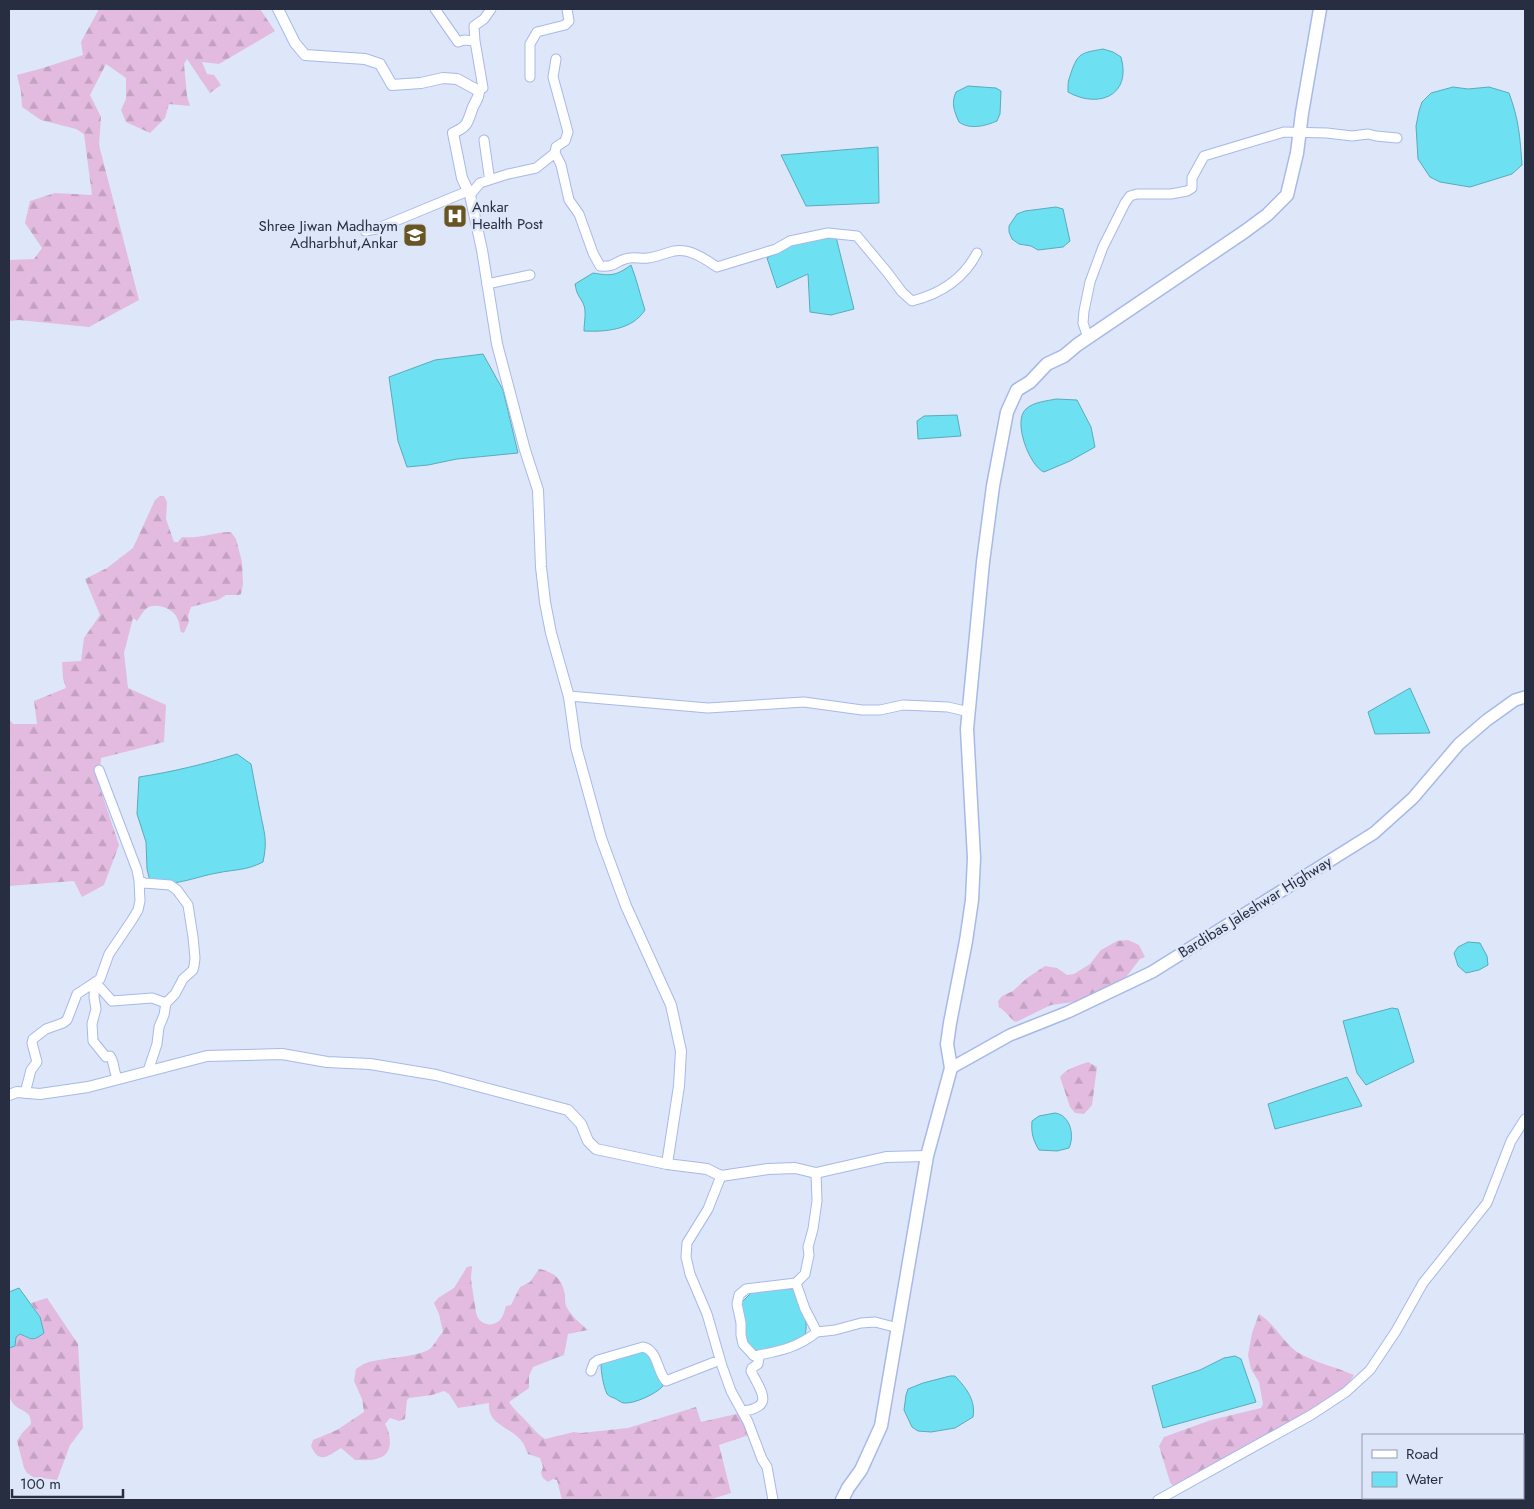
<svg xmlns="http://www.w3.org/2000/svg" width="1534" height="1509" font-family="Jost,sans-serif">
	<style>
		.forest { fill: url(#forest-firs) }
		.water { fill: #6de0f2; stroke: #58abbd }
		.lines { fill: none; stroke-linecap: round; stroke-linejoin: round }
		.minor-casing { stroke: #a7b9e8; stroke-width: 11 }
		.tertiary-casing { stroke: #a7b9e8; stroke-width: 12 }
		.secondary-casing { stroke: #a7b9e8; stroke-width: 14 }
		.primary-casing { stroke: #a7b9e8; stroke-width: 15 }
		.minor { stroke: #fff; stroke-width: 9 }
		.tertiary { stroke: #fff; stroke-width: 10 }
		.secondary { stroke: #fff; stroke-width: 11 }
		.primary { stroke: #fff; stroke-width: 12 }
		.labels { text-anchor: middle; stroke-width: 5; stroke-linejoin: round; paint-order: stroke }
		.poi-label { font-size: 15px; fill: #272e41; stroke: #dee6f9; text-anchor: start }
		.street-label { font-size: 15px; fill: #272e41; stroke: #dee6f9 }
	</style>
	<defs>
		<pattern id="forest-firs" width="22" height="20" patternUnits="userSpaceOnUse" patternTransform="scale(1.25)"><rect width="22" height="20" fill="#e3bbe0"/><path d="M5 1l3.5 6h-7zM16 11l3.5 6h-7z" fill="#c3a1c1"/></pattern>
	</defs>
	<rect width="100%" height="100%" fill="#dee6f9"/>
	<path class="forest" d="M99 9H260L275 31 219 64 202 62 207 74 214 75 221 85 210 93 187 59 184 64 187 96 190 106 169 104 165 118 150 133 126 122 121 110 126 99V78L106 64 90 95 101 117 99 145 139 300 89 327 19 320 9 321V260L34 259 42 248 25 223 30 201 55 193 92 195 84 134 76 129 41 120 22 107 21 92 17 75 43 68 83 55 81 42Z
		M160 496H164L167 502 166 519 174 542H178L182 537C200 539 214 532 231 532L236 539 242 562 243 584 241 594 238 595H226L218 600 191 607 188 616 189 622 184 633 181 632C179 628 180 624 178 620 175 609 156 602 147 608 143 611 140 617 137 621L133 618 124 653 128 688 166 705 164 742 101 758 99 785 119 845 104 885 82 897 74 881 9 886V719L13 724H37L34 701 66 688 63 678 62 662 81 661 84 638 100 615 85 579 107 568 133 548 155 500Z
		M1128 940 1139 945 1145 957 1140 959 1123 981 1082 1001 1051 1005 1016 1022C1009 1018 1006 1011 999 1007L998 1001 1002 996 1013 991 1027 978 1045 966 1057 968 1067 975 1074 974 1090 964 1101 950 1117 941Z
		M1088 1062 1097 1067 1092 1105 1084 1114 1075 1113 1070 1107 1060 1077C1067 1068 1077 1066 1088 1062Z
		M472 1266C472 1270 471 1274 471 1278 471 1281 476 1313 477 1316 482 1327 497 1327 502 1317 504 1314 505 1309 506 1306L511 1305 520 1287 530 1282 539 1269C554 1272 562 1278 565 1295 565 1298 565 1303 566 1306 571 1316 580 1323 588 1330L568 1334 564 1355 533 1367 529 1376V1388L509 1402C515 1411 521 1415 528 1423 534 1429 537 1434 545 1439L574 1432 581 1433 628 1428 696 1407 701 1422 741 1413 749 1435 719 1445 731 1493 709 1500H562L557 1480 553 1479 548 1482 543 1478 541 1473 543 1467 540 1458 528 1454C526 1451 525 1446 523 1443 513 1427 487 1426 489 1403L458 1408 449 1394 444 1391 432 1395 409 1398 407 1400 405 1419 399 1421 390 1418 385 1424C391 1434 394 1454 379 1458 372 1461 363 1460 355 1460L341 1448C327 1457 319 1464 311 1446L313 1440 337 1430 364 1412 362 1399 354 1381 356 1369C359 1367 363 1364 366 1363 379 1358 422 1357 431 1348 435 1344 438 1337 443 1332L439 1314 434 1303 438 1298 454 1288 467 1267Z
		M47 1298 78 1344 83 1428 70 1445 57 1480 33 1477 27 1473 24 1468 17 1441 22 1433 31 1424C31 1408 19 1413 12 1402 5 1392 9 1361 9 1348L15 1346 16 1337 20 1334 31 1339 40 1317 31 1303Z
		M1259 1314C1275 1324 1282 1341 1297 1352 1315 1363 1336 1367 1354 1375L1345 1389 1309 1411 1173 1486 1170 1482 1159 1446 1164 1437 1211 1420 1261 1408 1263 1404 1259 1382 1251 1369 1248 1355 1252 1333Z"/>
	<path class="water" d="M1103 49 1113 52 1121 57C1132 96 1098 109 1068 92 1068 81 1068 82 1071 73 1078 52 1082 53 1103 49Z
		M968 86 996 88 1001 91 1000 114 997 121C985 126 970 130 959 122 954 111 951 103 956 92Z
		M1453 87 1468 89 1489 87 1509 93C1519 120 1520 137 1522 165L1512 174 1470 187 1440 182 1430 177 1418 159 1416 126 1419 111 1422 102 1431 93Z
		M878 147 879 203 806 206 781 155Z
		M1056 207 1063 209 1070 241 1063 247 1038 250 1031 246 1019 244 1012 239 1009 232V226L1017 214 1025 211Z
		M836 237 854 309 831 315 810 312 808 274 777 288 767 258 794 243Z
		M631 265C637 280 640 295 645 310 632 330 606 332 584 331 584 322 587 311 583 303 578 294 577 295 575 284L593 273C611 276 616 276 631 265Z
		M483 354 503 390 518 453 457 459 428 465 407 467 398 441 389 377 435 360Z
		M1056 399 1077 400 1091 427 1095 447 1070 461 1044 472C1030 467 1012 421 1026 409 1033 402 1047 401 1056 399Z
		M957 415 961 436 918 439 917 421 924 416Z
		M1410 688 1430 733 1375 734 1368 712Z
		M237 754 251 764C254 780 257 796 260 811 264 833 268 839 263 862 245 871 236 869 217 873 194 877 173 888 150 881L147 869 146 842 137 814 139 777C172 772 205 764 237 754Z
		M1468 942 1480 943 1487 956 1488 965 1479 970 1466 973 1458 966 1454 953 1458 947Z
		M1392 1008 1398 1009 1414 1062 1366 1085 1357 1073 1343 1021Z
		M1347 1077 1362 1106 1275 1129 1268 1104Z
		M1055 1113C1070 1115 1075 1135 1069 1148L1057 1151 1039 1150C1033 1140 1031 1133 1032 1121L1039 1116Z
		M787 1287 796 1288C802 1305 810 1322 804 1339L795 1343 760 1352 754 1351 746 1341 741 1303 751 1293Z
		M19 1288 40 1317 44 1333C32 1342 32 1339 20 1334L16 1337 15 1346 9 1348V1292Z
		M647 1349 663 1386C656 1394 634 1404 624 1403 621 1403 617 1399 614 1398 611 1397 609 1396 607 1394 603 1385 601 1372 601 1363Z
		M1235 1356 1241 1359 1256 1402 1163 1428 1152 1386 1200 1370 1224 1358Z
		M950 1376H955C966 1388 976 1400 973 1417L955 1428 931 1432 918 1431 912 1427 904 1410 906 1395 908 1389 923 1383Z"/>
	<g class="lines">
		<g class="minor-casing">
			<path id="minor" d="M435 9 458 42 464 40 475 41
				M530 77V44L537 32 565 25 569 21 567 9
				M483 88 475 41 474 26 484 19 491 9
				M484 140 489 175 492 179
				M555 153 561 165 569 200 579 214 593 253 600 266C615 267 613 263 625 259 632 256 640 259 648 258 657 257 665 253 674 251 690 248 705 259 717 267L776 249 790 241 828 233 857 236 887 272 902 292 912 301C940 294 963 280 977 253
				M470 195 480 183 508 174 536 168 555 153 556 147 565 141 568 132 553 77 556 59
				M365 231 376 229 468 191
				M487 284 530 275
				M1088 338 1083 323 1084 311 1090 282 1103 247 1125 203 1130 196 1137 194H1171L1187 191 1192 188V178L1204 156 1284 132 1327 133 1352 136 1368 134 1376 136 1397 138
				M569 696 708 708 804 702 862 710H880L903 705 948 707 969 712
				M139 880 144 883 170 885 177 890 188 905 193 937 195 958 194 966 193 970 183 979 175 994 166 1003
				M95 982 112 1001 152 998 166 1003 164 1015 159 1027 157 1044 148 1071
				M95 982 94 997 96 1009 92 1024 93 1041 106 1057 110 1056C115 1063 113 1072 118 1079
				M25 1093 31 1070 37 1062 32 1043 33 1039 46 1029 63 1023 67 1020 77 994 100 979 109 954 132 920 138 910 140 901 139 880 137 870 99 770
				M816 1173 817 1201 813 1229 808 1247 809 1255 805 1274 796 1283 805 1309 817 1332 835 1330 861 1323 875 1322 898 1328
				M721 1176 708 1209 687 1243 686 1257 690 1274 707 1314 722 1366 731 1391 748 1422 762 1459 767 1467 773 1500
				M796 1283 746 1289 739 1295 737 1304 741 1323V1335L743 1344 754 1356C779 1351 797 1348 817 1332
				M591 1371 594 1363 598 1360 643 1347C658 1350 657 1372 666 1381L720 1360
				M743 1411C775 1407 761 1391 751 1371L752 1368 758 1364 759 1355
				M1158 1500 1311 1415 1346 1392 1370 1370 1396 1331 1423 1283 1487 1203 1511 1141 1525 1119"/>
		</g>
		<g class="tertiary-casing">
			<path id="tertiary" d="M278 9 295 43 305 55 365 59 380 64 392 85 421 83 443 78 457 79 479 91C479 98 475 102 473 107 467 122 469 126 453 133L462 178 470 195 482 250 497 344 525 450 538 490 541 567 545 602 551 633 569 697 576 747 601 838 626 906 671 1005 681 1051 679 1086 667 1164
				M9 1095 17 1092 40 1094 88 1087 207 1056 282 1054 327 1062 370 1064 436 1075 568 1110 581 1124 588 1141 596 1149 667 1164 707 1169 721 1176 768 1169 795 1168 816 1173 886 1157 927 1156"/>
		</g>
		<g class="secondary-casing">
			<path id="secondary" d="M951 1068 1010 1035 1068 1012 1152 972 1374 833 1413 798 1459 744 1487 720 1515 700 1525 697"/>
		</g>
		<g class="primary-casing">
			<path id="primary" d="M842 1500 848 1488 861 1470 881 1426 927 1156 951 1068 947 1044 950 1023 966 941 972 900 974 858 967 729 983 562 993 486 1007 412 1017 390 1030 382 1047 364 1064 356 1077 345 1244 232 1267 215 1287 195 1297 153 1302 113 1320 9"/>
		</g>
		<use href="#minor" class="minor"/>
		<use href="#tertiary" class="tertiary"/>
		<use href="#secondary" class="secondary"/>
		<use href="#primary" class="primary"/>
	</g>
	<defs>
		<g id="hospital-square" transform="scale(1.25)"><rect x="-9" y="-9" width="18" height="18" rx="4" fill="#685523" stroke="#dee6f9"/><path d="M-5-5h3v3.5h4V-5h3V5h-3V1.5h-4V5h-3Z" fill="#fff"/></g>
		<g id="school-square" transform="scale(1.25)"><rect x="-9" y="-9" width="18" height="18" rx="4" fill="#685523" stroke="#dee6f9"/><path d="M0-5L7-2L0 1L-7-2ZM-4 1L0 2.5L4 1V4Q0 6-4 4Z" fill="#fff"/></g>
	</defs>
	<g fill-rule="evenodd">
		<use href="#hospital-square" x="455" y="216"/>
		<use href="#school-square" x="415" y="235"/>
	</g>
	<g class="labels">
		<g class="poi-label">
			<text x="472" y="212">Ankar<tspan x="472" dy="17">Health Post</tspan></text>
			<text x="398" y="231" text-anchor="end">Shree Jiwan Madhaym<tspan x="398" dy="17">Adharbhut,Ankar</tspan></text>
		</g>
		<g class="street-label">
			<text transform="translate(1255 907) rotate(-32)" y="5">Bardibas Jaleshwar Highway</text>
		</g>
	</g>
	<rect width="1534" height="1509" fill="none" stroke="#272e41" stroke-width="20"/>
	<rect x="1362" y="1434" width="162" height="65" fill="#dee6f9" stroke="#959caf"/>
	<rect x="1372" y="1450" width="25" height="8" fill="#ffffff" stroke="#959caf"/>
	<text x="1406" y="1459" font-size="15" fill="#272e41">Road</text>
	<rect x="1372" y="1472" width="25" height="15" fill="#6de0f2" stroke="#959caf"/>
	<text x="1406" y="1484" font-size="15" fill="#272e41">Water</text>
	<path d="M12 1489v8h111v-8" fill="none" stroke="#272e41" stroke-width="2.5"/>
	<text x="20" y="1489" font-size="15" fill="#272e41" stroke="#dee6f9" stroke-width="4" paint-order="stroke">100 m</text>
</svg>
